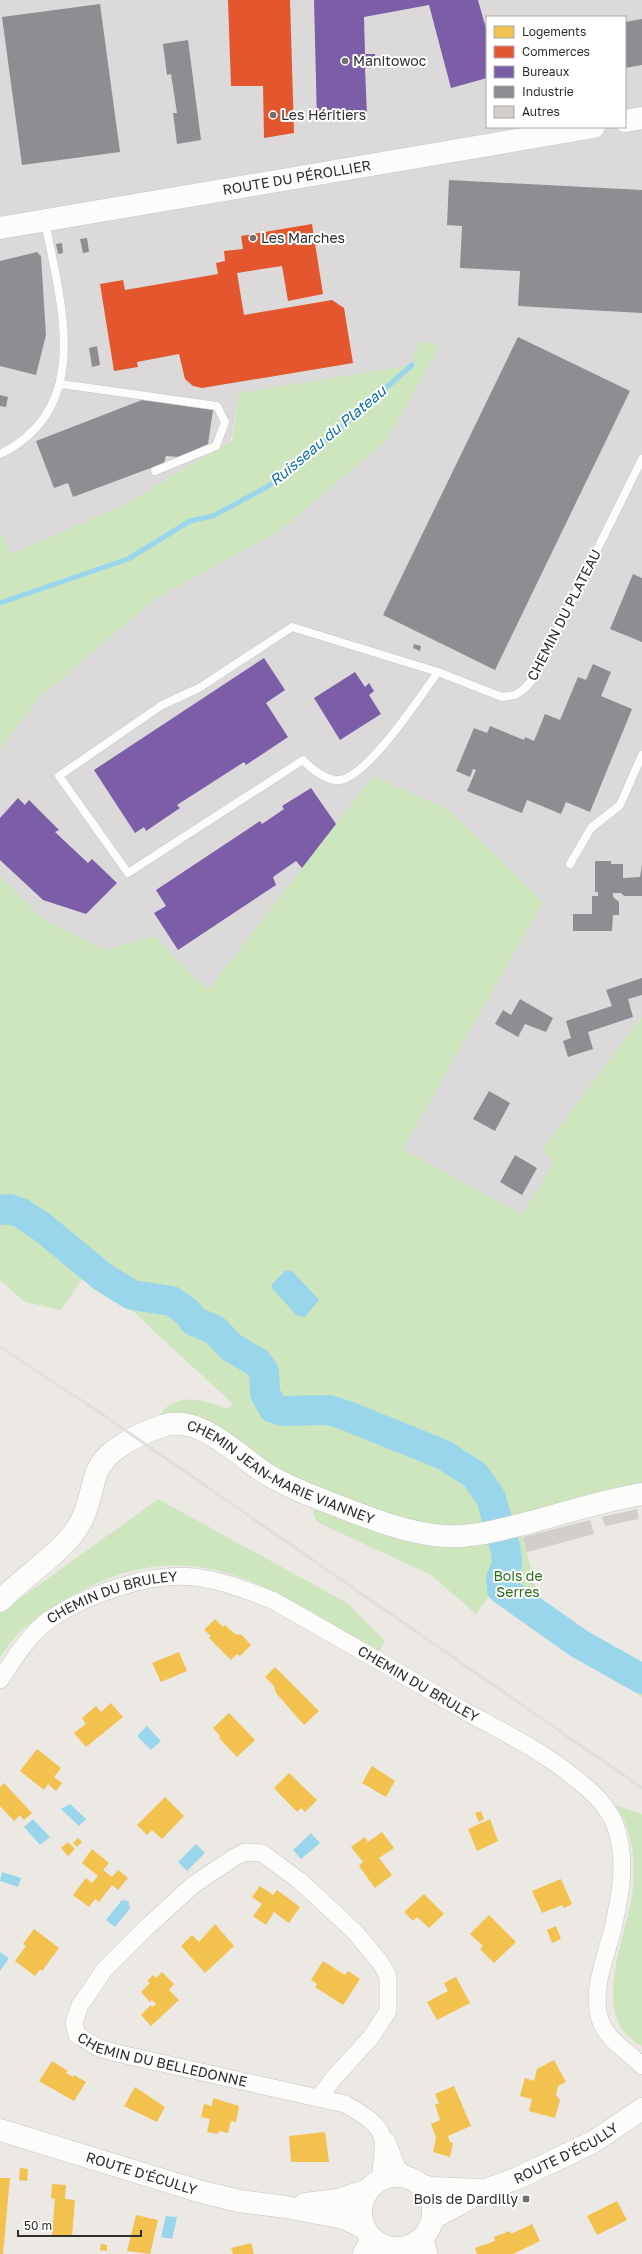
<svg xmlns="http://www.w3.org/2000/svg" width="642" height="2254" font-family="'Golos Text',sans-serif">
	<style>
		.industrial { fill: #dcd9db; fill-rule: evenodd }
		.green { fill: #cee6be }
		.water { fill: #99d6ec }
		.homes { fill: #f2c14e }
		.shops { fill: #e4572e }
		.offices { fill: #7b5ea7 }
		.industry { fill: #8d8d92 }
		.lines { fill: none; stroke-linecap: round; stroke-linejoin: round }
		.stream { stroke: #99d6ec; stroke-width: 5 }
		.river { stroke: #99d6ec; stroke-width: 30 }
		.building { fill: #d1cecb }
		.lane-casing { stroke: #c5c4c5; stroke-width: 9 }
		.street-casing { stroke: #c5c4c5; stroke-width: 18 }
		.secondary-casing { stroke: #c5c4c5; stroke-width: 23 }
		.lane { stroke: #fcfcfb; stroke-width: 8 }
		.street { stroke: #fcfcfb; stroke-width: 17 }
		.secondary { stroke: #fcfcfb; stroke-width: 22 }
		.rail { stroke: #dfdfe1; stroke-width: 3 }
		.poi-dot { fill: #706f6e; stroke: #fff; stroke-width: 1.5 }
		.labels { text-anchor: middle; stroke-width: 4; stroke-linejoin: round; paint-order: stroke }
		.poi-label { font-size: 14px; fill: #2e2e2e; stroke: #fff; text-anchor: start }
		.street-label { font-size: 14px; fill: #2e2e2e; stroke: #fff }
		.park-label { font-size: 14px; fill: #2c6e1b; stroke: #fff }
		.water-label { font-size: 15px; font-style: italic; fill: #0d6fa3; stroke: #fff }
	</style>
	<rect width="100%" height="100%" fill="#ece8e4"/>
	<path class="industrial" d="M0 0H642V1016L542 1150 554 1161 522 1215 403 1149 543 902 373 776 208 990 154 936 105 950 44 920 0 876V749L39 698 155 599 281 530 387 440 412 365 239 393 231 440 122 506 10 554 0 530ZM487 17H625V127H487Z"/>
	<path class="green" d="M420 341 440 345 387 440 281 530 155 599 39 698 0 749V531L11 554 124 505 232 440 239 393 411 365Z
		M373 776 449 810 543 902 403 1149 522 1215 554 1161 542 1150 642 1016V1494L502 1533 523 1537 538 1597 642 1668V1697L512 1606 506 1594 499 1590 498 1584 476 1614 431 1575 317 1522 313 1512 318 1498 158 1418C173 1391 203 1399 227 1409L233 1404C200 1373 167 1344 134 1312 119 1297 107 1280 90 1267L61 1310 25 1302 0 1280V876L44 920 105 950 154 936 208 990Z
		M158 1499 347 1603 385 1641 379 1652C275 1591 196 1527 75 1594 47 1609 16 1629 0 1658V1613Z
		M615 1805 642 1814V2046C587 2019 626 1939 632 1895 636 1864 634 1831 615 1805Z"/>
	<path class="water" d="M286 1270 293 1272 319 1300 305 1317 297 1316 272 1288V1284Z
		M468 1461C477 1461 490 1472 488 1482L475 1487C465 1482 464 1471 468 1461Z
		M147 1726 161 1741 151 1750 137 1736Z
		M70 1804 86 1819 79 1826 61 1809Z
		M33 1819 50 1837 40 1845 24 1827Z
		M311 1833 320 1843 301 1859 293 1850Z
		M196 1844 205 1853 187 1871 178 1862Z
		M2 1872 21 1878 18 1887 0 1881Z
		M122 1900 129 1901V1906L131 1907 115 1927 106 1920Z
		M0 1952 9 1958 0 1971Z
		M166 2216 177 2217 172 2239 161 2237Z"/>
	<path class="homes" d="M215 1619 223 1627 225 1625 235 1634 242 1635 251 1645 240 1656 237 1654 231 1660 209 1638 211 1636 204 1630Z
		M179 1652 187 1671 161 1682 152 1663Z
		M275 1667 319 1711 304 1725 276 1693 274 1686 265 1677Z
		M111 1703 123 1717 86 1747 74 1733 86 1724 82 1718 96 1706 101 1712Z
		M229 1713 255 1740 237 1757 219 1738 220 1736 213 1728Z
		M37 1749 61 1768 54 1777 62 1783 56 1791 48 1784 44 1790 20 1771Z
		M372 1766 395 1781 386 1797 362 1783Z
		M289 1773 317 1800 305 1812 301 1808 297 1812 274 1788Z
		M4 1783 32 1813 24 1820 20 1815 14 1821 0 1806V1787Z
		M165 1797 184 1816 162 1839 152 1830 147 1835 137 1825Z
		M481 1811 484 1819 479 1822 475 1813Z
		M490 1819 498 1841 477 1851 468 1829Z
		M382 1832 394 1848 379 1858 392 1875 375 1888 359 1866 363 1862 351 1847 365 1837 368 1842Z
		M78 1838 82 1842 77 1847 73 1843Z
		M68 1842 75 1849 68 1856 61 1848Z
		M92 1849 109 1863 103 1870 112 1877 118 1870 128 1878 118 1890 112 1885 99 1902 95 1899 89 1907 73 1895 86 1878 92 1883 98 1876 82 1863Z
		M561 1879 572 1904 564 1908 562 1905 542 1913 532 1891Z
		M260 1886 273 1895 277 1890 300 1907 289 1923 274 1912 266 1925 253 1916 262 1904 252 1897Z
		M424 1894 444 1914 429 1928 417 1917 413 1921 404 1912Z
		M489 1915 516 1942 494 1963 480 1949 483 1946 470 1934Z
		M215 1924 234 1946 205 1973 181 1946 192 1935 199 1942Z
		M556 1926 561 1939 552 1943 547 1930Z
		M34 1929 59 1948 42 1971 40 1969 35 1976 15 1961 26 1946 23 1944Z
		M323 1961 345 1975 348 1971 360 1979 343 2005 315 1987 317 1984 311 1980Z
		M162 1972 174 1984 169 1990 179 2000 151 2026 141 2015 151 2005 153 2007 156 2004 152 2000 150 2002 141 1992 150 1983 147 1981 153 1975 156 1978Z
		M456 1977 470 2003 437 2020 427 2002 448 1991 444 1983Z
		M554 2060 566 2082 558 2086 556 2095 560 2100 555 2118 529 2111 532 2099 520 2096 525 2078 534 2081 537 2069Z
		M52 2061 68 2071 66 2073 73 2077 74 2075 86 2082 74 2101 39 2081Z
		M454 2086 471 2126 448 2136 450 2142 453 2143 450 2157 433 2152 436 2138 431 2124 440 2120 435 2105 439 2103 435 2094Z
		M135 2087 165 2107 157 2122 124 2106Z
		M213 2098 239 2106 236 2122 231 2121 228 2133 219 2131 218 2134 207 2132 210 2119 201 2117 204 2104 212 2106Z
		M325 2132 329 2162H291L289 2136Z
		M20 2168 28 2169 27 2181 19 2180Z
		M0 2178H10L3 2254H0Z
		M52 2184 66 2185 65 2199 75 2200 72 2237 52 2235 55 2199 51 2198Z
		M617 2201 627 2220 597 2235 587 2216Z
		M136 2215 158 2220 150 2254 127 2251Z
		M532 2224 540 2241 513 2254H477L475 2248 495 2241 494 2237 510 2231 511 2234Z
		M251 2243 254 2254H233L231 2248Z
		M101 2244 107 2245V2251L100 2250Z"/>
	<path class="shops" d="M228 0H290L294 133 264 138 263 86H231Z
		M312 224 323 294 288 301 282 266 237 273 244 315 332 300 344 308 353 363 202 388 193 386 185 379 179 354 137 362 138 367 114 371 100 284 123 280 125 290 218 274 216 263 225 261 224 251 243 249 241 236Z"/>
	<path class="offices" d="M314 0H478L487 32V78L451 88 429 5 364 17 365 54H375V68H365L367 117 317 121Z
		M264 658 285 690 266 703 288 737 246 765 244 762 177 805 180 808 146 831 144 827 135 833 94 770Z
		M355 672 365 687 369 683 374 691 369 695 381 714 340 740 314 698Z
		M311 788 336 824 302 868 296 861 273 877 276 885 178 950 154 913 166 906 156 890 260 821 262 824 284 809 282 806Z
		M18 798 25 805 29 800 59 830 55 832 88 863 92 859 117 883 86 914 43 900 0 860V818Z"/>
	<path class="industry" d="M100 4 120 152 22 165 2 17Z
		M642 19V65L625 68V22Z
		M188 40 201 140 177 144 173 113H177L171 74 167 75 163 44Z
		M449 180 642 190V313L518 306 520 271 460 268 462 226 447 225Z
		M87 238 89 252 83 253 80 239Z
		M62 243 63 253 58 254 56 244Z
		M37 252 41 256 46 335 36 375 0 366V261Z
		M518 337 630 391 495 670 383 615Z
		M97 346 100 365 92 367 89 348Z
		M0 395 8 397 6 407 0 406Z
		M142 400 213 410 208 444 179 457 166 456 164 463 73 497 68 483 54 488 36 441Z
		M633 574 642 578V642L610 629Z
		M414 644 421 646 420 651 413 648Z
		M593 664 611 672 601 696 632 709 590 812 566 802 561 814 527 800 522 813 467 791 476 770 473 769 470 777 456 771 474 728 487 733 490 726 524 740 525 737 534 741 545 714 560 720 578 677 586 680Z
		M595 861H611V864H623V878L640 877 642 865V896H624L621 893H613V897L619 902V915H613L612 931H573V914H592V896H598V892H595Z
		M642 978V995L628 999 633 1017 588 1032 593 1049 568 1057 563 1041 571 1038 566 1021 612 1006 606 990Z
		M520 999 553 1018 546 1032 525 1024 518 1037 495 1024 503 1010 511 1015Z
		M489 1091 510 1103 495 1131 473 1119Z
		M515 1155 537 1168 522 1195 500 1182Z"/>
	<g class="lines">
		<path class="stream" d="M0 603 128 559 190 521 213 516 267 487 300 463 412 365"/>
		<path class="river" d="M0 1210 10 1209 21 1213 42 1227 103 1277 132 1295 172 1301 187 1312 194 1321 215 1330 231 1347 258 1363 264 1372 265 1393 273 1408 283 1411 329 1410 345 1415 444 1455 475 1475 491 1498 506 1551 507 1564 501 1579 502 1589 578 1643 642 1679"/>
	</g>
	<path class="building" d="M637 1509 639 1519 605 1526 602 1517Z
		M590 1520 594 1534 527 1552 523 1537Z"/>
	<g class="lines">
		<g class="lane-casing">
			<path id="lane" d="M61 384 217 406 225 422 216 446 155 471
				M0 454C95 408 60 302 45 221
				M438 672C420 697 368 776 340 780 328 782 310 768 303 760L128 873 59 776 162 705 199 688 292 627 438 672 502 697 515 695 524 689 533 679 642 459
				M570 864 591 828 620 805 642 755"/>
		</g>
		<g class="street-casing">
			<g id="street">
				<path id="s1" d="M0 1680C14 1659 29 1634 50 1619 86 1595 150 1572 193 1577 221 1580 246 1590 272 1600 336 1636 400 1673 463 1710 501 1731 543 1751 576 1779 592 1791 608 1806 615 1825 628 1859 620 1898 612 1932 605 1959 590 1994 601 2022 608 2041 628 2051 642 2066"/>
				<path id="s2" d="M319 2098 332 2080 371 2037 388 2011V1976L380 1962 354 1931 300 1881 262 1853 245 1852 235 1857 193 1885 146 1928 104 1970 90 1991 80 2005 74 2023 77 2035 99 2048 121 2054 345 2104C390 2130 385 2133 380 2180"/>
				<path d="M387 2141 397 2168 408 2177"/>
				<path d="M424 2236 429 2254"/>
				<path d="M406 2248 412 2254"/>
				<path d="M361 2254 370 2237"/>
				<path d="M376 2254 384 2247"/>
			</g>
		</g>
		<g class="secondary-casing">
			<g id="secondary">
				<path d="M625 121 642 118"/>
				<path id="s3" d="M0 228 594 127"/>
				<path id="s4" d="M0 1601C23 1577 52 1560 73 1534 88 1515 89 1496 96 1474 104 1450 139 1434 162 1426 200 1413 238 1456 268 1475 285 1485 302 1492 320 1499 360 1514 401 1533 444 1536 473 1538 503 1529 531 1522 568 1512 604 1500 642 1494"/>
				<path id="s5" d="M0 2130 202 2192 239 2201 286 2207 344 2218 363 2227"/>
				<circle cx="397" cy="2212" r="36"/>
				<path d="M421 2185 431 2188 483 2190"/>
				<path d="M305 2204 338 2200 368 2190"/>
				<path id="s6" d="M433 2218 485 2190 518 2178 593 2142 642 2109"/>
			</g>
		</g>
		<use href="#lane" class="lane"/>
		<use href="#street" class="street"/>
		<use href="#secondary" class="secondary"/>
		<path class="rail" d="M0 1347 96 1410 642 1788"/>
	</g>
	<g class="poi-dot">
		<circle cx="345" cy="61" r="4"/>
		<circle cx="273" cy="115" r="4"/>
		<circle cx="253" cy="238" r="4"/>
		<rect x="522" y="2195" width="8" height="8" rx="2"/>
	</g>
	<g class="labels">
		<g class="poi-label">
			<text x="353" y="66">Manitowoc</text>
			<text x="281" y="120">Les Héritiers</text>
			<text x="261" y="243">Les Marches</text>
			<text x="518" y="2204" text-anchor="end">Bois de Dardilly</text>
		</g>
		<g class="street-label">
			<text dy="5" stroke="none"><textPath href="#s3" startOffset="301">ROUTE DU PÉROLLIER</textPath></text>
			<text transform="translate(564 615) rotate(-63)" y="5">CHEMIN DU PLATEAU</text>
			<text dy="5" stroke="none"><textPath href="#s4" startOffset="379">CHEMIN JEAN-MARIE VIANNEY</textPath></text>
			<text dy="5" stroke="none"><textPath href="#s1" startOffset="146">CHEMIN DU BRULEY</textPath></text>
			<text dy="5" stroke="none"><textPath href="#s1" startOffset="482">CHEMIN DU BRULEY</textPath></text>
			<text dy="5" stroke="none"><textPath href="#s2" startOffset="689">CHEMIN DU BELLEDONNE</textPath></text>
			<text dy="5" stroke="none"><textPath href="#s6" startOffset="148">ROUTE D'ÉCULLY</textPath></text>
			<text dy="5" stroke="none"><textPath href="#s5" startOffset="148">ROUTE D'ÉCULLY</textPath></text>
		</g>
		<g class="park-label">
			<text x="518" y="1581">Bois de<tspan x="518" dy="16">Serres</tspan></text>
		</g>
		<g class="water-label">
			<text transform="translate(328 436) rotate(-40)" y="5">Ruisseau du Plateau</text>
		</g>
	</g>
	<rect x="486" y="16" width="140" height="112" fill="#ffffff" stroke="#ababab"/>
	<rect x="494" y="26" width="20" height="12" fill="#f2c14e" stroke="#ababab"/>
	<text x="522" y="36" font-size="12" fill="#2e2e2e">Logements</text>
	<rect x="494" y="46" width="20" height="12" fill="#e4572e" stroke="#ababab"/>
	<text x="522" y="56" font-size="12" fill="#2e2e2e">Commerces</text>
	<rect x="494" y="66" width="20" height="12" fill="#7b5ea7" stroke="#ababab"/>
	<text x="522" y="76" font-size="12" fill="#2e2e2e">Bureaux</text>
	<rect x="494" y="86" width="20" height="12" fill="#8d8d92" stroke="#ababab"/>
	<text x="522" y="96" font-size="12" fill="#2e2e2e">Industrie</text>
	<rect x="494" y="106" width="20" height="12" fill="#d1cecb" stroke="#ababab"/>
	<text x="522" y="116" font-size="12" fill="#2e2e2e">Autres</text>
	<path d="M18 2230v6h123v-6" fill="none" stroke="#2e2e2e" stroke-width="2"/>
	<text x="24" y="2230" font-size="12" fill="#2e2e2e" stroke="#ffffff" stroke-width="3" paint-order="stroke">50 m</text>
</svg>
